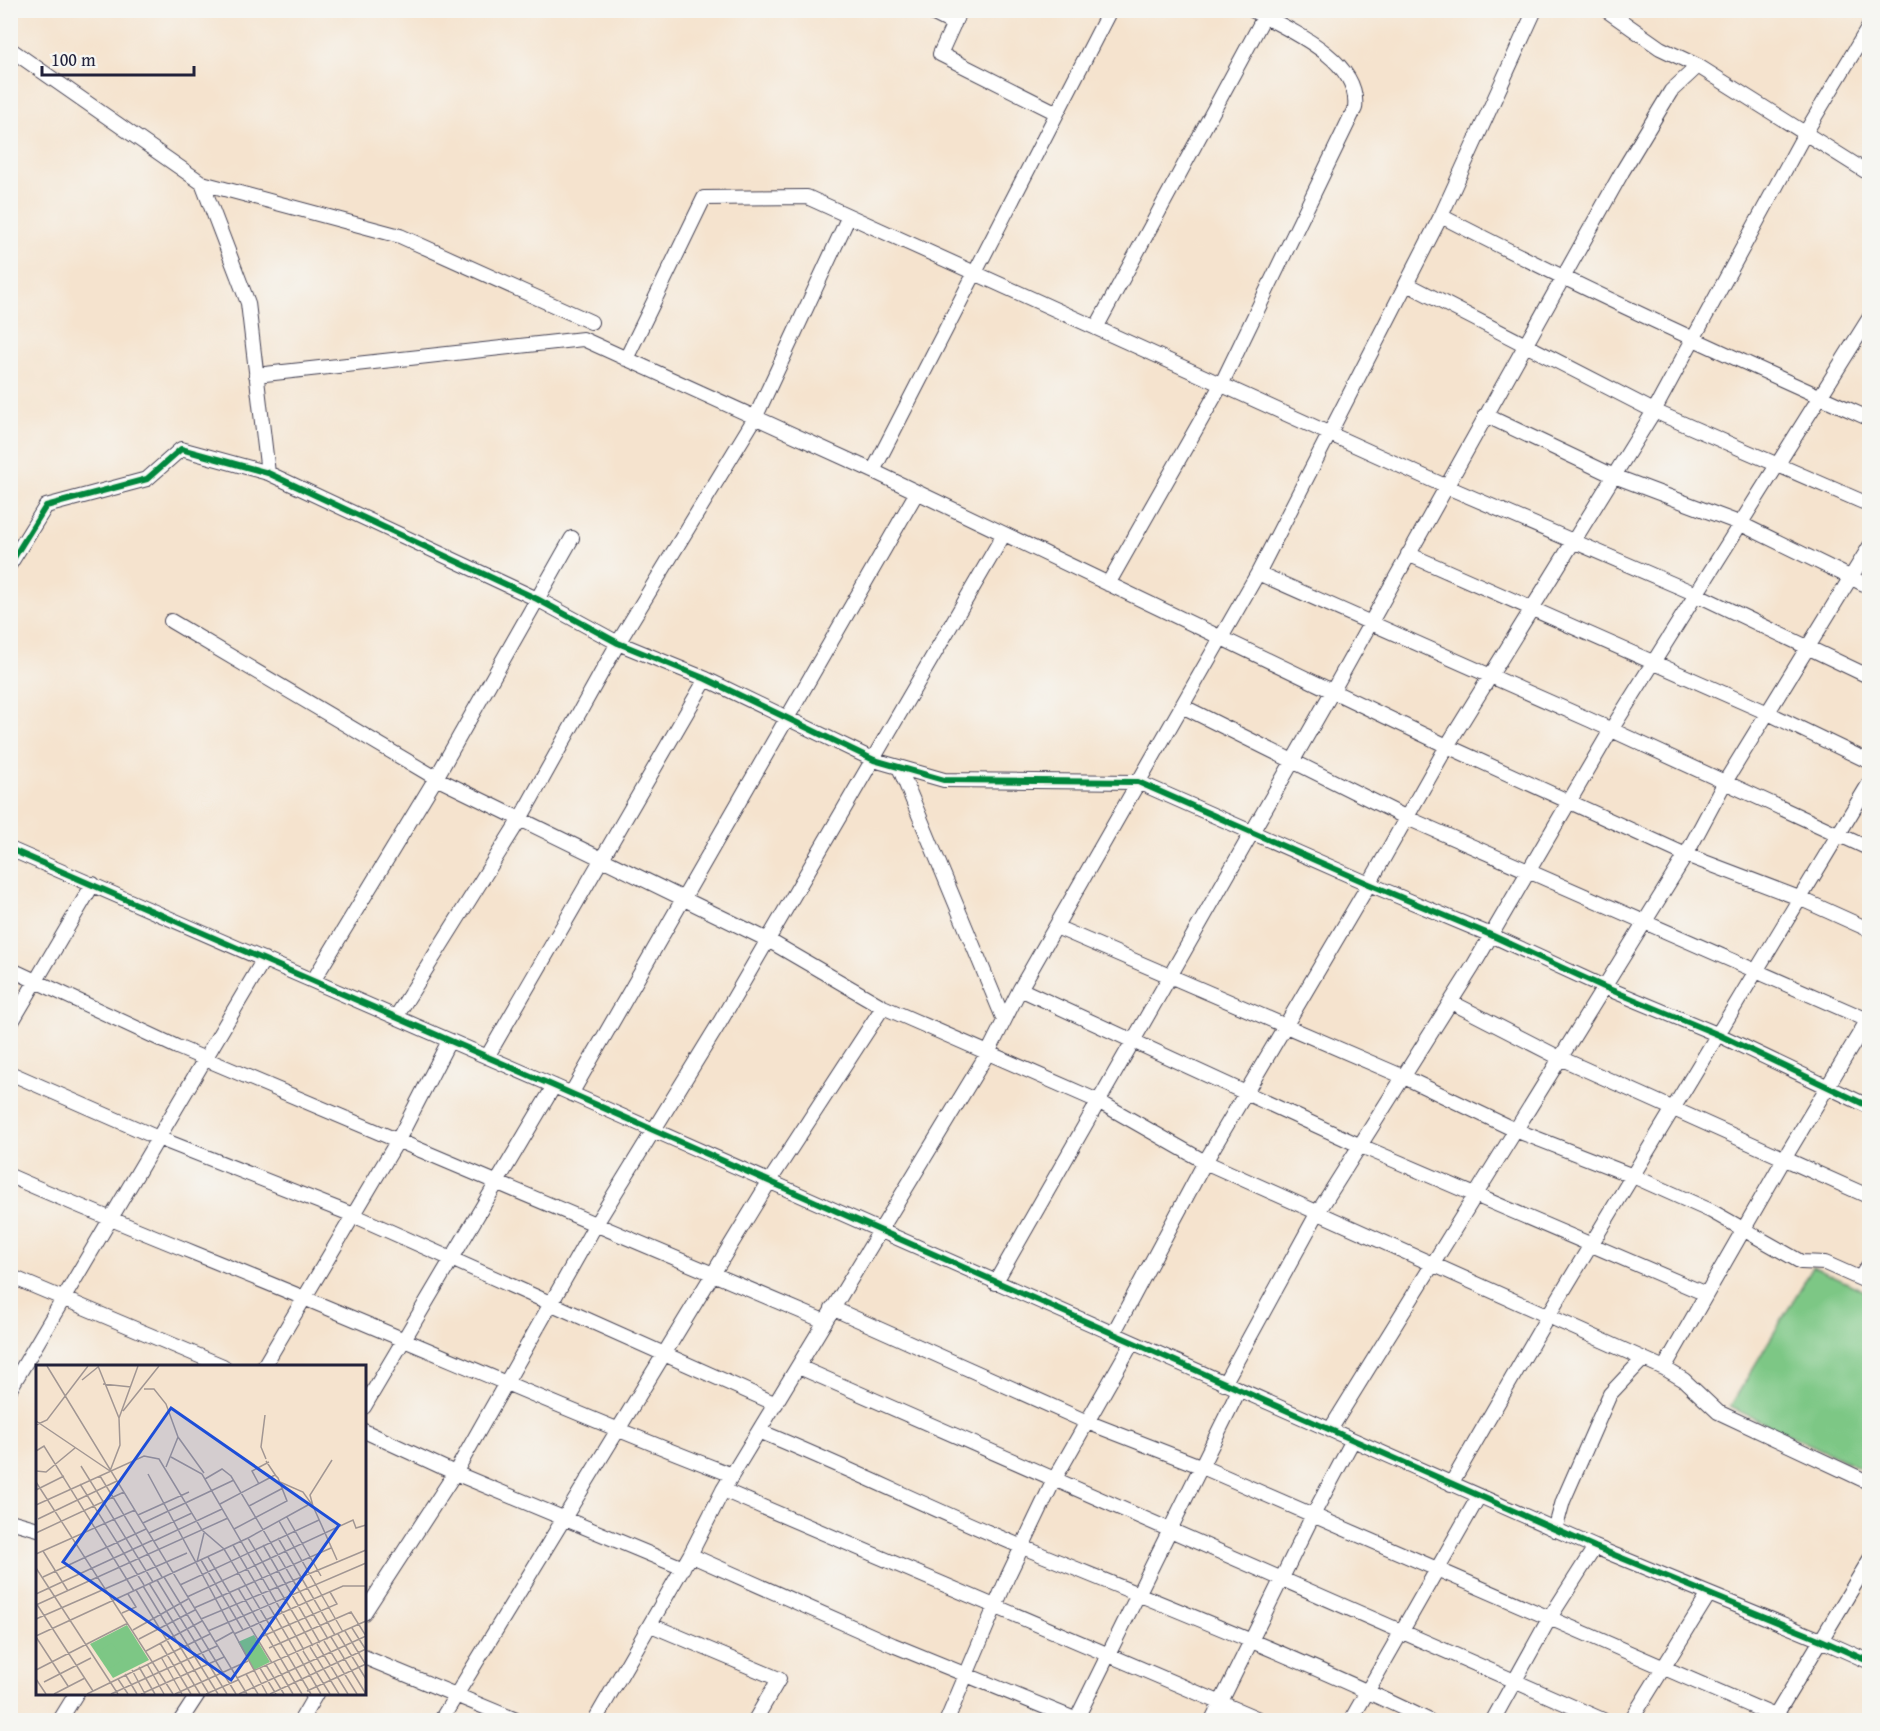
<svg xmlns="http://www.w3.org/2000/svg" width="1880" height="1731" font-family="'Gentium Book Plus',serif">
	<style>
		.garden { fill: #7dc785; stroke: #507460; stroke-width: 1.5 }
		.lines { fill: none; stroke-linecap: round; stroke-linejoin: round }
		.minor-casing { stroke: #423f51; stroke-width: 16 }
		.minor { stroke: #fff; stroke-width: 14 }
		.cycleway-casing { stroke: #f6f6f2; stroke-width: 10 }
		.cycleway { stroke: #00873e; stroke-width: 6 }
		.inset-road { fill: none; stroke: #a19693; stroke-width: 1.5 }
		.view { fill: #1d4ed8; fill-opacity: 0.15; stroke: #1d4ed8; stroke-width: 3 }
		.inset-edge { fill: none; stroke: #22223b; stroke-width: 3 }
	</style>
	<rect width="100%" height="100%" fill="#f6f6f2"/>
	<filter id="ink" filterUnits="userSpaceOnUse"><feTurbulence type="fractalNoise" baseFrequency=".0167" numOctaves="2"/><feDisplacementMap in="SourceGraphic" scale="12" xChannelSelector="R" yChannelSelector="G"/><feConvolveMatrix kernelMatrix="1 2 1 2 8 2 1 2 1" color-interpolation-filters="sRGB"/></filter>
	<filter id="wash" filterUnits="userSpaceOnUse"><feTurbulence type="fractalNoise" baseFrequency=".008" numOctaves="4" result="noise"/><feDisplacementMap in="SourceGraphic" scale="24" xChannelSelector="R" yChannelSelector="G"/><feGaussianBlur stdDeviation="1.35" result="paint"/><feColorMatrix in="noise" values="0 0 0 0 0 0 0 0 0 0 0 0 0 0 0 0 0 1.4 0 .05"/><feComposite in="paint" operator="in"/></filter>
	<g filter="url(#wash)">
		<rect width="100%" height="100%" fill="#f5e3ce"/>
		<path class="garden" d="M1813 1267 1869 1293V1472L1730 1407Z"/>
	</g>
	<g filter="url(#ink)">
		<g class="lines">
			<g class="minor-casing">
				<path id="minor" d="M926 10 954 24
					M960 10 940 54 1057 113
					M1535 10 1441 216 1258 573 1590 720 1870 849
					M1606 10 1660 48 1698 66 1870 174
					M10 49 202 183 248 303 268 473
					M202 183 400 236 591 322
					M1441 216C1582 289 1725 354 1870 419
					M1407 284 1654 411 1870 505
					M1096 328 1264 17
					M626 359 704 198 807 197 1445 486 1696 594 1870 677
					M256 375 583 339 873 471 1447 746 1686 855 1799 898 1870 930
					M1485 415 1614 476 1739 523 1870 587
					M873 471 1110 10
					M1408 554 1768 713 1870 762
					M10 564 46 506 147 479 181 449 268 473 537 599 618 643 706 679 874 760 944 780 1138 782 1369 884 1491 935 1604 987 1719 1035 1870 1107
					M1108 584 1221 385 1355 108C1361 60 1288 29 1252 10
					M171 621 436 778 768 940 883 1007 1098 1101 1205 1162 1664 1368 1684 1380 1718 1412 1870 1483
					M1182 706 1405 817 1870 1021
					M899 767 1004 1020
					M10 849 554 1086 1595 1547 1821 1640 1870 1662
					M1056 927 1404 1077 1515 1130 1633 1176 1711 1211 1801 1262 1825 1263 1870 1283
					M10 969 177 1047 824 1321
					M313 981 436 778 572 538
					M1020 989 1361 1146 1706 1294
					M1451 1002 1560 1058 1870 1197
					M396 1017 520 819 618 643 755 418 849 216
					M10 1025 93 884
					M487 1057 706 679
					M10 1073 158 1138 353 1215 776 1404
					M571 1094 917 492
					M10 1176C107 1219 206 1257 304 1298 447 1357 588 1420 732 1475
					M10 1276 223 1366
					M1860 1278 1870 1263
					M995 1283 1332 692 1622 172 1671 91 1698 66
					M832 1308 1087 1422 1200 1466 1784 1720
					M1113 1334 1205 1162 1369 884 1447 746 1654 411 1804 135 1870 25
					M264 1366 398 1140 449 1041
					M799 1367 1603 1720
					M1664 1368 1784 1159 1870 1016
					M1224 1384 1318 1212 1472 968 1611 730 1870 317
					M10 1389 264 959
					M364 1407 554 1086
					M1330 1430 1686 855 1725 782 1870 546
					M364 1431 455 1473 683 1568
					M759 1431C847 1467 932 1509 1020 1546 1157 1602 1295 1656 1428 1720
					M1451 1484 1548 1316 1870 782
					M723 1490 1261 1720
					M10 1521 38 1529
					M1555 1530 1563 1501 1610 1394 1643 1359
					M690 1555 893 1645 1077 1720
					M364 1613 455 1473 596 1224 720 1022 1004 534
					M651 1625 779 1679 755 1720
					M364 1657 516 1720
					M60 1720 76 1694
					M181 1720 198 1694
					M301 1720 316 1694
					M441 1720 769 1182 883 1007
					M595 1720 690 1555 723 1490 989 1051 1020 989 1258 573
					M947 1720 1008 1576 1054 1480 1132 1343
					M1076 1720 1239 1390
					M1212 1720 1313 1515 1353 1440
					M1351 1720 1479 1496
					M1493 1720 1549 1619 1595 1547
					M1631 1720 1709 1594
					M1773 1720 1870 1559"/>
			</g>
			<use href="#minor" class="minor"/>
			<g class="cycleway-casing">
				<path id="cycleway" d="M10 564 46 506 147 479 181 449 268 473 537 599 618 643 706 679 874 760 944 780 1138 782 1369 884 1491 935 1604 987 1719 1035 1870 1107
					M10 849 554 1086 1595 1547 1821 1640 1870 1662"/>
			</g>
			<use href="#cycleway" class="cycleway"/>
		</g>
	</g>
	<g transform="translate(36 1365)">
		<rect width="330" height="330" fill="#f5e3ce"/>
		<path d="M91 260 113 295 77 313 54 279Z" fill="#7dc785"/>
		<path d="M218 270 234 297 218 305 202 277ZM76 278 87 295 74 303 63 286Z" fill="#7dc785"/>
		<path class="inset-road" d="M11 1 211 329M62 1 83 53M46 15 62 2M67 19 95 22M108 24H118L130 39 142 72 130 102M87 46 123 1M229 50 225 82 230 94M0 56 74 106M0 60 11 55 52 1M142 72 168 108M0 86 8 81 98 226M135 92 166 109 268 285M230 96 240 111M45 101 117 217M0 106 10 107 39 83M74 106 84 80 83 53 102 1M112 109 231 329M64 111 126 212M169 114 186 104 195 111 292 274M0 117 137 329M244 117 267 127 277 141 301 195M44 119 108 220M223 119 216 106 233 97M0 125 28 111M184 139 239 110 242 113 251 136 198 164M0 140 108 91 123 94 166 165 188 184 275 329M272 140 212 173 277 281M213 141 247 123M277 141 274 130 296 95M102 150 153 127M251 152 285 211M2 154 81 116M243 156 307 267M107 158 198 115M0 168 88 127M113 168 156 148M242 173 299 270M118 176 186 144M197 180 285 329M227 180 284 278M7 186 32 226M0 189 99 145M172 192 236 298M165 195 207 265M161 197 168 168M0 203 82 329M7 212 110 164M128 212 200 329M121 215 191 329M113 218 182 329M144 220 283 155M107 221 173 329M202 223 266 329M100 225 164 329M0 229 117 175M151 232 317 155 320 163 330 160M0 238 57 326M0 240 192 153M158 243 295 183M86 248 100 242 92 229M0 254 151 188M165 254 330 185M316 263 330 285M97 265 152 234M172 266 330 198M309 266 330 300M198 269 307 221H330M302 269 330 314M0 271 212 173M227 271 301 239 294 227M0 272 32 321M295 272 330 329M103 274 159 245M288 276 321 329M179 277 197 267M124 278 155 329M281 279 312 329M274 282 303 329M233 283 315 247 330 271M110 286 166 256M267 286 294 329M125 292 146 329M238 297 257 329M111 299 128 329M230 300 248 329M103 302 119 329M224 303 240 329M0 305 92 258M96 305 109 329M89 309 101 329M210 309 222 329M201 313 330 256M0 314 10 329M82 314 92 329M8 317 55 293M271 326 330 299M18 329 49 313M51 329 174 269M75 329 181 281M105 329 188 292M139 329 212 296M170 329 202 315M203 329 330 271M234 329 330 284"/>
		<path class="view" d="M135 43 303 160 195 315 27 197Z"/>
		<rect width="330" height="330" class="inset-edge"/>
	</g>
	<rect width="1880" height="1731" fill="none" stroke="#f6f6f2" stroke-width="36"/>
	<path d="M42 66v9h152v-9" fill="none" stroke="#22223b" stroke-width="3"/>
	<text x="51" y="66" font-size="18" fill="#22223b" stroke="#f6f6f2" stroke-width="4.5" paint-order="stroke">100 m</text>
</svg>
